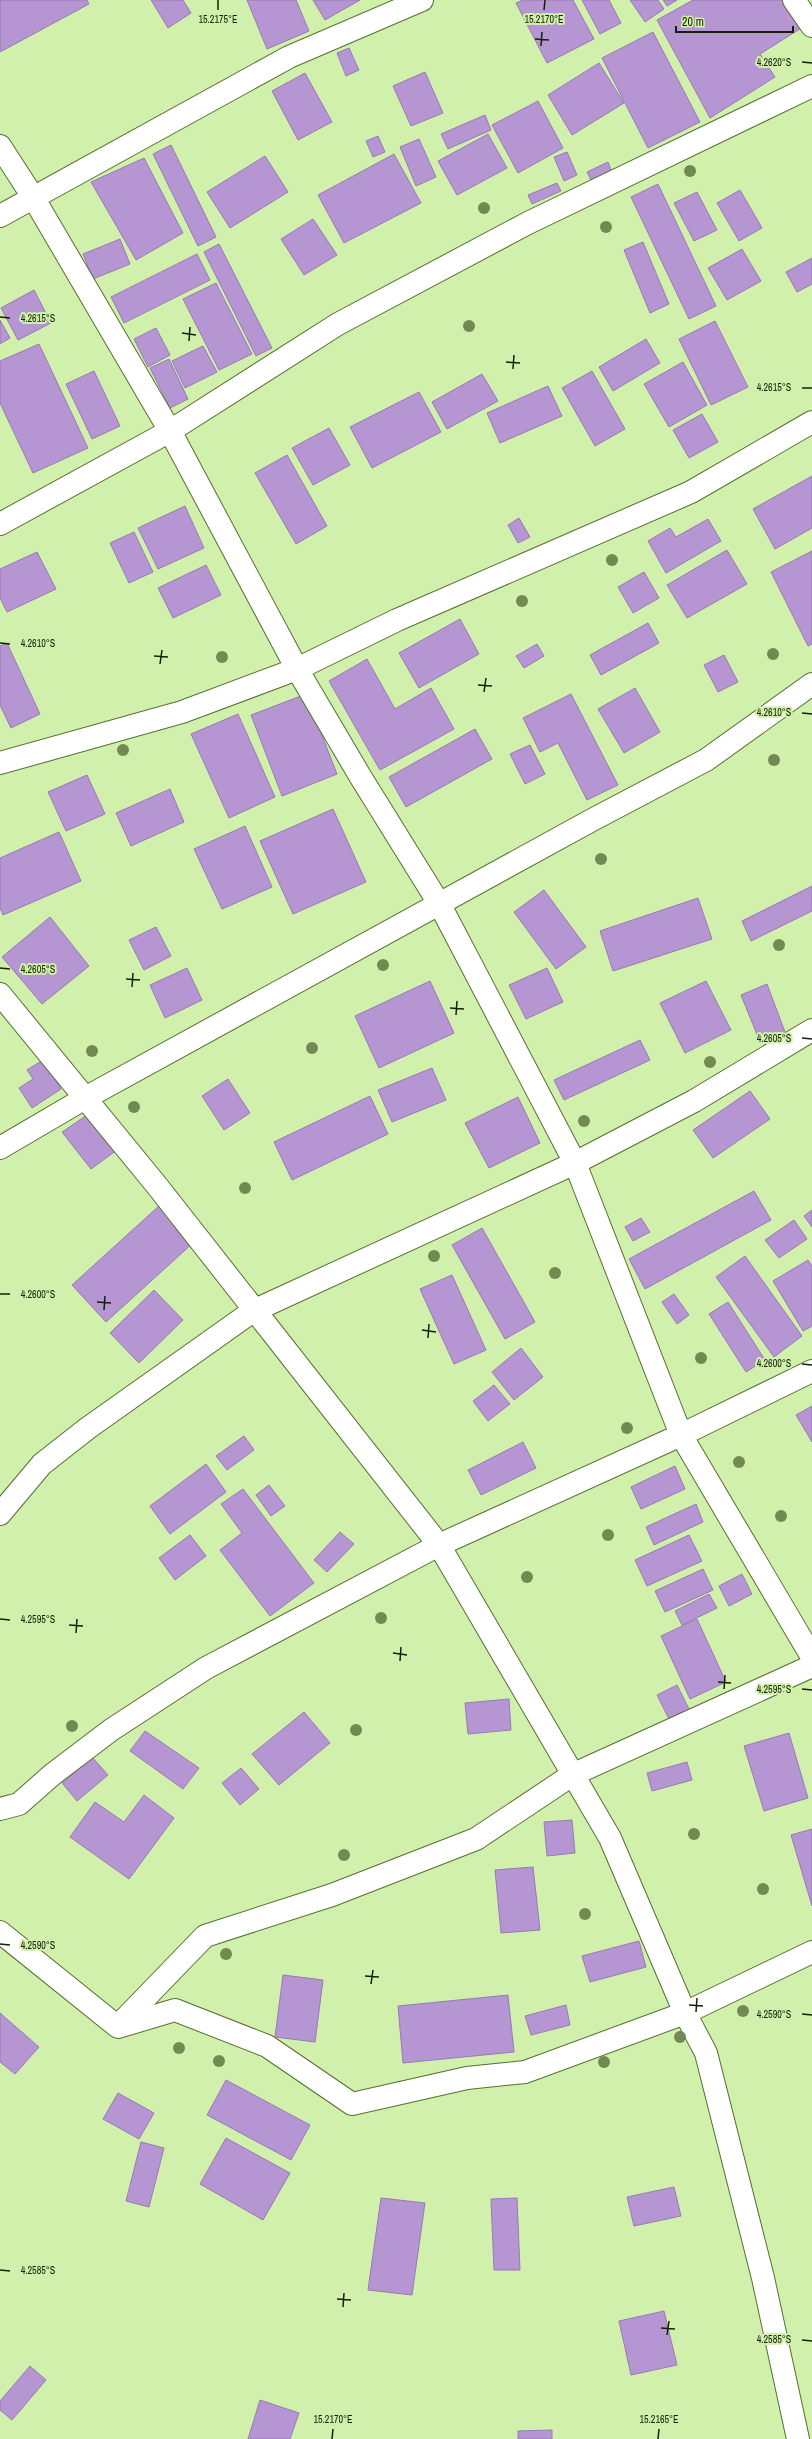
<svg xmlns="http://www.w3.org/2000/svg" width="812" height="2439" font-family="'Archivo Narrow',sans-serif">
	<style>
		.building { fill: #b695d3; stroke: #9979b6 }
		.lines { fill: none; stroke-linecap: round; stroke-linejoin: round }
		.minor-casing { stroke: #557030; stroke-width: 24 }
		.minor { stroke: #fff; stroke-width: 22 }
		.tree { fill: #728a51 }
		.ticks { fill: none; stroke: #152006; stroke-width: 1.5 }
		.ticks-label { font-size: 10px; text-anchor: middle; fill: #152006; stroke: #d1f0ac; stroke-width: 4; stroke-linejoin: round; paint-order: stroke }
	</style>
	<rect width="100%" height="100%" fill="#d1f0ac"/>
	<path class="building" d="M0 0H87L89 4 0 52Z
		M151 0H183L191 13 168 28Z
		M247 0H296L309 31 267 49Z
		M313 0H360L325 20Z
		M523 0H573L594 39 547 63 516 3Z
		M582 0H609L621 23 600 34Z
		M630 0H658L664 9 645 22Z
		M663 0H677L667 6Z
		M693 0H785L803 27 760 54 775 77 710 118 657 20Z
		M653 32 700 122 648 148 602 58Z
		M349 48 359 70 346 76 337 53Z
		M599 63 624 103 572 135 548 95Z
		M425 72 443 113 411 126 393 86Z
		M305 73 332 122 298 140 272 91Z
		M538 101 563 148 518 173 492 125Z
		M485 115 491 130 448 149 441 134Z
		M488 134 507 168 457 195 438 161Z
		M378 136 385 152 373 157 366 141Z
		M419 139 436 177 416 186 400 147Z
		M171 145 216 237 198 246 153 154Z
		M567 152 577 175 564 181 554 157Z
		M394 154 421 203 344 243 318 195Z
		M265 156 288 192 230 228 207 192Z
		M144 158 183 233 136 260 91 182Z
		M608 162 613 175 593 184 587 172Z
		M557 183 561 191 532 204 528 195Z
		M658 184 716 306 689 319 631 197Z
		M740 190 762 228 739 241 717 203Z
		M697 192 717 230 694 241 674 203Z
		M313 219 337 255 304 275 281 239Z
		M120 239 130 264 93 279 83 254Z
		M643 242 669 304 650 313 624 250Z
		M219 244 272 348 256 356 204 252Z
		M742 249 761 281 727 300 708 268Z
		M197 254 210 280 124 323 111 297Z
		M812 258V284L797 292 786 272Z
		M216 283 252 354 219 370 183 299Z
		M34 290 51 323 18 340 1 308Z
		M0 320 10 338 0 344Z
		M715 321 748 387 711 405 679 339Z
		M156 328 170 355 148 367 134 339Z
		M646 339 660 363 613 391 599 367Z
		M39 344 88 448 33 473 0 403V361Z
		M203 346 217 372 185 388 172 361Z
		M169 359 188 399 170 408 150 368Z
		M683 362 707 405 669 427 644 384Z
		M94 371 120 426 92 439 66 384Z
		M592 371 625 429 595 446 562 388Z
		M482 374 498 401 447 429 432 402Z
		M548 386 562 416 500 443 487 413Z
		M419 392 441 432 372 468 350 427Z
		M702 414 718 442 689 458 673 430Z
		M329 428 350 465 313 485 292 448Z
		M287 455 327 526 296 544 255 473Z
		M812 476V528L775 549 753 509Z
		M185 506 204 548 158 569 138 528Z
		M519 518 530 537 518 543 508 525Z
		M708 519 721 541 666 573 648 541 670 528 676 537Z
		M134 532 153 572 129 583 110 543Z
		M727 550 747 584 687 618 667 585Z
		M812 551V644L808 646 771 572Z
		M37 552 56 589 7 612 0 598V569Z
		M206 565 221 595 173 618 158 588Z
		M644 572 659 598 633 613 618 587Z
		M460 619 479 654 419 688 399 653Z
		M648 623 659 643 601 675 590 655Z
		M7 643 40 714 11 728 0 705V646Z
		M537 644 544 656 524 668 516 656Z
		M724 655 738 682 718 692 704 665Z
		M367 659 395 709 431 688 454 729 380 770 329 681Z
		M635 688 660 732 624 753 598 709Z
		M306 694 337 774 282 796 251 715Z
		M571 694 618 785 587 800 558 743 540 752 523 718Z
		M238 714 275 797 229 818 191 734Z
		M475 729 492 759 406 807 389 777Z
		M530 745 545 774 525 784 510 754Z
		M87 775 105 814 66 831 48 792Z
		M170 789 184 822 131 846 116 813Z
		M333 809 366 882 293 914 260 841Z
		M245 826 272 887 222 909 194 849Z
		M59 832 81 881 3 915 0 908V858Z
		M812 886V911L751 941 742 921Z
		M544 890 586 947 556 969 514 912Z
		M698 898 712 939 613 971 600 931Z
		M50 917 89 966 42 1004 2 957Z
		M156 927 171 956 144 970 129 940Z
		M187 968 202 1000 165 1018 150 985Z
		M547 968 563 1002 526 1019 509 985Z
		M430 981 454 1033 379 1068 355 1016Z
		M706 981 731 1030 685 1053 660 1003Z
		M767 984 785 1032 760 1042 741 995Z
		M640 1040 650 1060 564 1100 554 1080Z
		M43 1060 61 1089 32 1108 19 1088 33 1079 27 1070Z
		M432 1068 446 1100 392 1122 378 1090Z
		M228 1079 250 1113 224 1130 202 1096Z
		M750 1091 770 1119 713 1158 693 1130Z
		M370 1096 388 1134 292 1180 274 1142Z
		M518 1097 540 1143 489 1168 465 1123Z
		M90 1113 117 1150 91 1169 62 1132Z
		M754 1191 771 1220 645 1289 629 1259Z
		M160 1205 194 1242 106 1322 72 1285Z
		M812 1210V1227L804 1216Z
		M641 1218 650 1232 633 1241 625 1227Z
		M794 1220 807 1239 779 1258 765 1240Z
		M482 1228 535 1322 505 1339 452 1245Z
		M745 1256 802 1336 774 1357 716 1277Z
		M808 1260 812 1266V1326L803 1331 773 1281Z
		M452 1275 486 1350 454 1364 420 1289Z
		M154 1290 183 1320 139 1363 110 1333Z
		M674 1294 689 1315 677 1324 662 1302Z
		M728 1302 765 1360 746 1372 709 1314Z
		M521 1348 543 1377 514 1400 492 1372Z
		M494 1385 510 1404 488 1421 473 1401Z
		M812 1406V1442L796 1415Z
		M244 1436 254 1450 227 1470 216 1456Z
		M523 1442 536 1468 481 1495 468 1470Z
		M206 1464 226 1492 170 1534 150 1506Z
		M675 1466 685 1489 641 1509 631 1487Z
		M269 1485 285 1506 271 1516 256 1495Z
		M243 1489 314 1583 270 1616 220 1550 242 1533 221 1504Z
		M696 1504 703 1522 654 1545 646 1527Z
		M340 1532 354 1544 327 1572 314 1560Z
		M190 1535 206 1556 175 1580 159 1558Z
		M689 1535 702 1561 647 1586 635 1560Z
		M703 1569 713 1590 665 1612 655 1591Z
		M742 1574 752 1594 729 1606 719 1586Z
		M709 1594 717 1608 682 1625 675 1611Z
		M697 1619 726 1682 690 1699 661 1636Z
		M677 1685 691 1713 671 1723 657 1695Z
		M509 1699 511 1730 468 1734 465 1703Z
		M304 1712 330 1743 279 1785 252 1754Z
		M145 1731 199 1768 183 1789 130 1751Z
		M789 1733 808 1798 764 1811 744 1746Z
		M92 1757 108 1775 77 1801 62 1783Z
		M687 1762 692 1780 652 1791 647 1773Z
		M241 1768 259 1789 240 1805 222 1783Z
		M144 1795 174 1818 129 1879 70 1837 95 1802 124 1822Z
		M572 1820 575 1853 547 1856 544 1822Z
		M812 1829V1906L791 1835Z
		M533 1867 540 1930 501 1933 495 1870Z
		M639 1941 646 1967 590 1982 582 1956Z
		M283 1975 323 1980 315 2042 275 2037Z
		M508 1995 514 2052 403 2063 398 2006Z
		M566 2005 570 2025 531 2035 525 2016Z
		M0 2013 39 2047 15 2074 0 2062Z
		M226 2080 310 2125 291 2160 207 2115Z
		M118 2093 154 2113 139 2139 103 2119Z
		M226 2138 290 2173 263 2220 200 2184Z
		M141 2142 164 2148 149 2207 126 2201Z
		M674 2187 681 2216 634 2226 627 2197Z
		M381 2198 425 2203 412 2295 368 2290Z
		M517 2198 520 2270H494L491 2199Z
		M664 2311 677 2365 631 2375 619 2321Z
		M30 2366 46 2380 12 2420 0 2410V2401Z
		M260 2400 299 2413 290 2439H248Z
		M552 2430V2439H518V2431Z"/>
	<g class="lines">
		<g class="minor-casing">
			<path id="minor" d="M794 0 812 26
				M0 146 33 197 170 431 297 669 360 776 440 905 575 1163 681 1435 812 1657
				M0 216 289 57 422 0
				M0 524 170 431 338 324 528 223 812 86
				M0 763 182 712 297 669 397 620 691 492 812 422
				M0 994 158 1187 439 1545 610 1838 685 2013 706 2053 763 2278 798 2439
				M0 1148 87 1097 592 820 706 760 812 684
				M0 1514 42 1464 88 1428 253 1311 575 1163 694 1101 812 1030
				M0 1809 19 1804 53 1774 111 1730 206 1668 439 1545 681 1435 812 1371
				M0 1932 118 2027 175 2010 267 2046 352 2104 467 2078 525 2072 685 2013 812 1952
				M118 2026 205 1936 332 1895 476 1839 572 1775 812 1666"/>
		</g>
		<use href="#minor" class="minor"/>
	</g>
	<g class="tree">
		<circle cx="690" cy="171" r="6"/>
		<circle cx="484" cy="208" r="6"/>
		<circle cx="606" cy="227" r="6"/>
		<circle cx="469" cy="326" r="6"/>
		<circle cx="612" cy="560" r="6"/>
		<circle cx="522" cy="601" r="6"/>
		<circle cx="773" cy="654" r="6"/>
		<circle cx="222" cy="657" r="6"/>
		<circle cx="123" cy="750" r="6"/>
		<circle cx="774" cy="760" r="6"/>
		<circle cx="601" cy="859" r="6"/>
		<circle cx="779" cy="945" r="6"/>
		<circle cx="383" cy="965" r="6"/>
		<circle cx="312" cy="1048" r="6"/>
		<circle cx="92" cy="1051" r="6"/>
		<circle cx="710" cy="1062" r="6"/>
		<circle cx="134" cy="1107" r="6"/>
		<circle cx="584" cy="1121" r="6"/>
		<circle cx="245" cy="1188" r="6"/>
		<circle cx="434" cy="1256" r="6"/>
		<circle cx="555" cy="1273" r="6"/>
		<circle cx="701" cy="1358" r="6"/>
		<circle cx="627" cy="1428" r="6"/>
		<circle cx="739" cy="1462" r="6"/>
		<circle cx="781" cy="1516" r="6"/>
		<circle cx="608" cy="1535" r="6"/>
		<circle cx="527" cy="1577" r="6"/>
		<circle cx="381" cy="1618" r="6"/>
		<circle cx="72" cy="1726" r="6"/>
		<circle cx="356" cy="1730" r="6"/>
		<circle cx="694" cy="1834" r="6"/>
		<circle cx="344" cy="1855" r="6"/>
		<circle cx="763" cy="1889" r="6"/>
		<circle cx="585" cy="1914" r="6"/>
		<circle cx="226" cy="1954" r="6"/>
		<circle cx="743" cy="2011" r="6"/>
		<circle cx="680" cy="2037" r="6"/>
		<circle cx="179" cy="2048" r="6"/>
		<circle cx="219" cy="2061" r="6"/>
		<circle cx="604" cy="2062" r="6"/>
	</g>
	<path class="ticks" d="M218 10V0M544 10 545 0M535 39 549 40M541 46 542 32M802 62 812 63M0 317 10 318M182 333 196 335M189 341 190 327M506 362 520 363M513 369 514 355M802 388H812M0 643 10 644M154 656 168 657M160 664 162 650M478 685 492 686M484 692 486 678M802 713 812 714M0 968 10 969M126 979 140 980M132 987 133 973M450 1008 464 1009M456 1015 457 1001M802 1038 812 1039M0 1294H10M97 1302 111 1303M104 1310 105 1296M422 1330 436 1332M428 1338 429 1324M802 1364 812 1365M0 1619 10 1620M69 1625 83 1626M76 1633 77 1619M393 1653 407 1655M400 1661 401 1647M718 1682 731 1683M724 1689 725 1675M802 1689 812 1690M0 1944 10 1945M365 1976 379 1977M371 1984 373 1970M689 2005 703 2006M696 2012 697 1998M802 2014 812 2015M0 2270 10 2271M337 2299 351 2300M343 2307 344 2293M661 2328 675 2329M667 2335 669 2321M802 2340 812 2341M332 2439 333 2429M658 2439 659 2429"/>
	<g class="ticks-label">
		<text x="218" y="23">15.2175°E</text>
		<text x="544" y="23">15.2170°E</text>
		<text x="774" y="66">4.2620°S</text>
		<text x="38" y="322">4.2615°S</text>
		<text x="774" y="391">4.2615°S</text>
		<text x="38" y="647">4.2610°S</text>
		<text x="774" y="716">4.2610°S</text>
		<text x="38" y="973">4.2605°S</text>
		<text x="774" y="1042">4.2605°S</text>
		<text x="38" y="1298">4.2600°S</text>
		<text x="774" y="1367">4.2600°S</text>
		<text x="38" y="1623">4.2595°S</text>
		<text x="774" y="1693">4.2595°S</text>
		<text x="38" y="1949">4.2590°S</text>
		<text x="774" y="2018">4.2590°S</text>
		<text x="38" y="2274">4.2585°S</text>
		<text x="774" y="2343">4.2585°S</text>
		<text x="333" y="2423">15.2170°E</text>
		<text x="659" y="2423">15.2165°E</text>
	</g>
	<path d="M676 26v6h117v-6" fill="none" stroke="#152006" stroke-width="2"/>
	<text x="682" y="26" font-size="12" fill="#152006" stroke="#d1f0ac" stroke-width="3" paint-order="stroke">20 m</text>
</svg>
